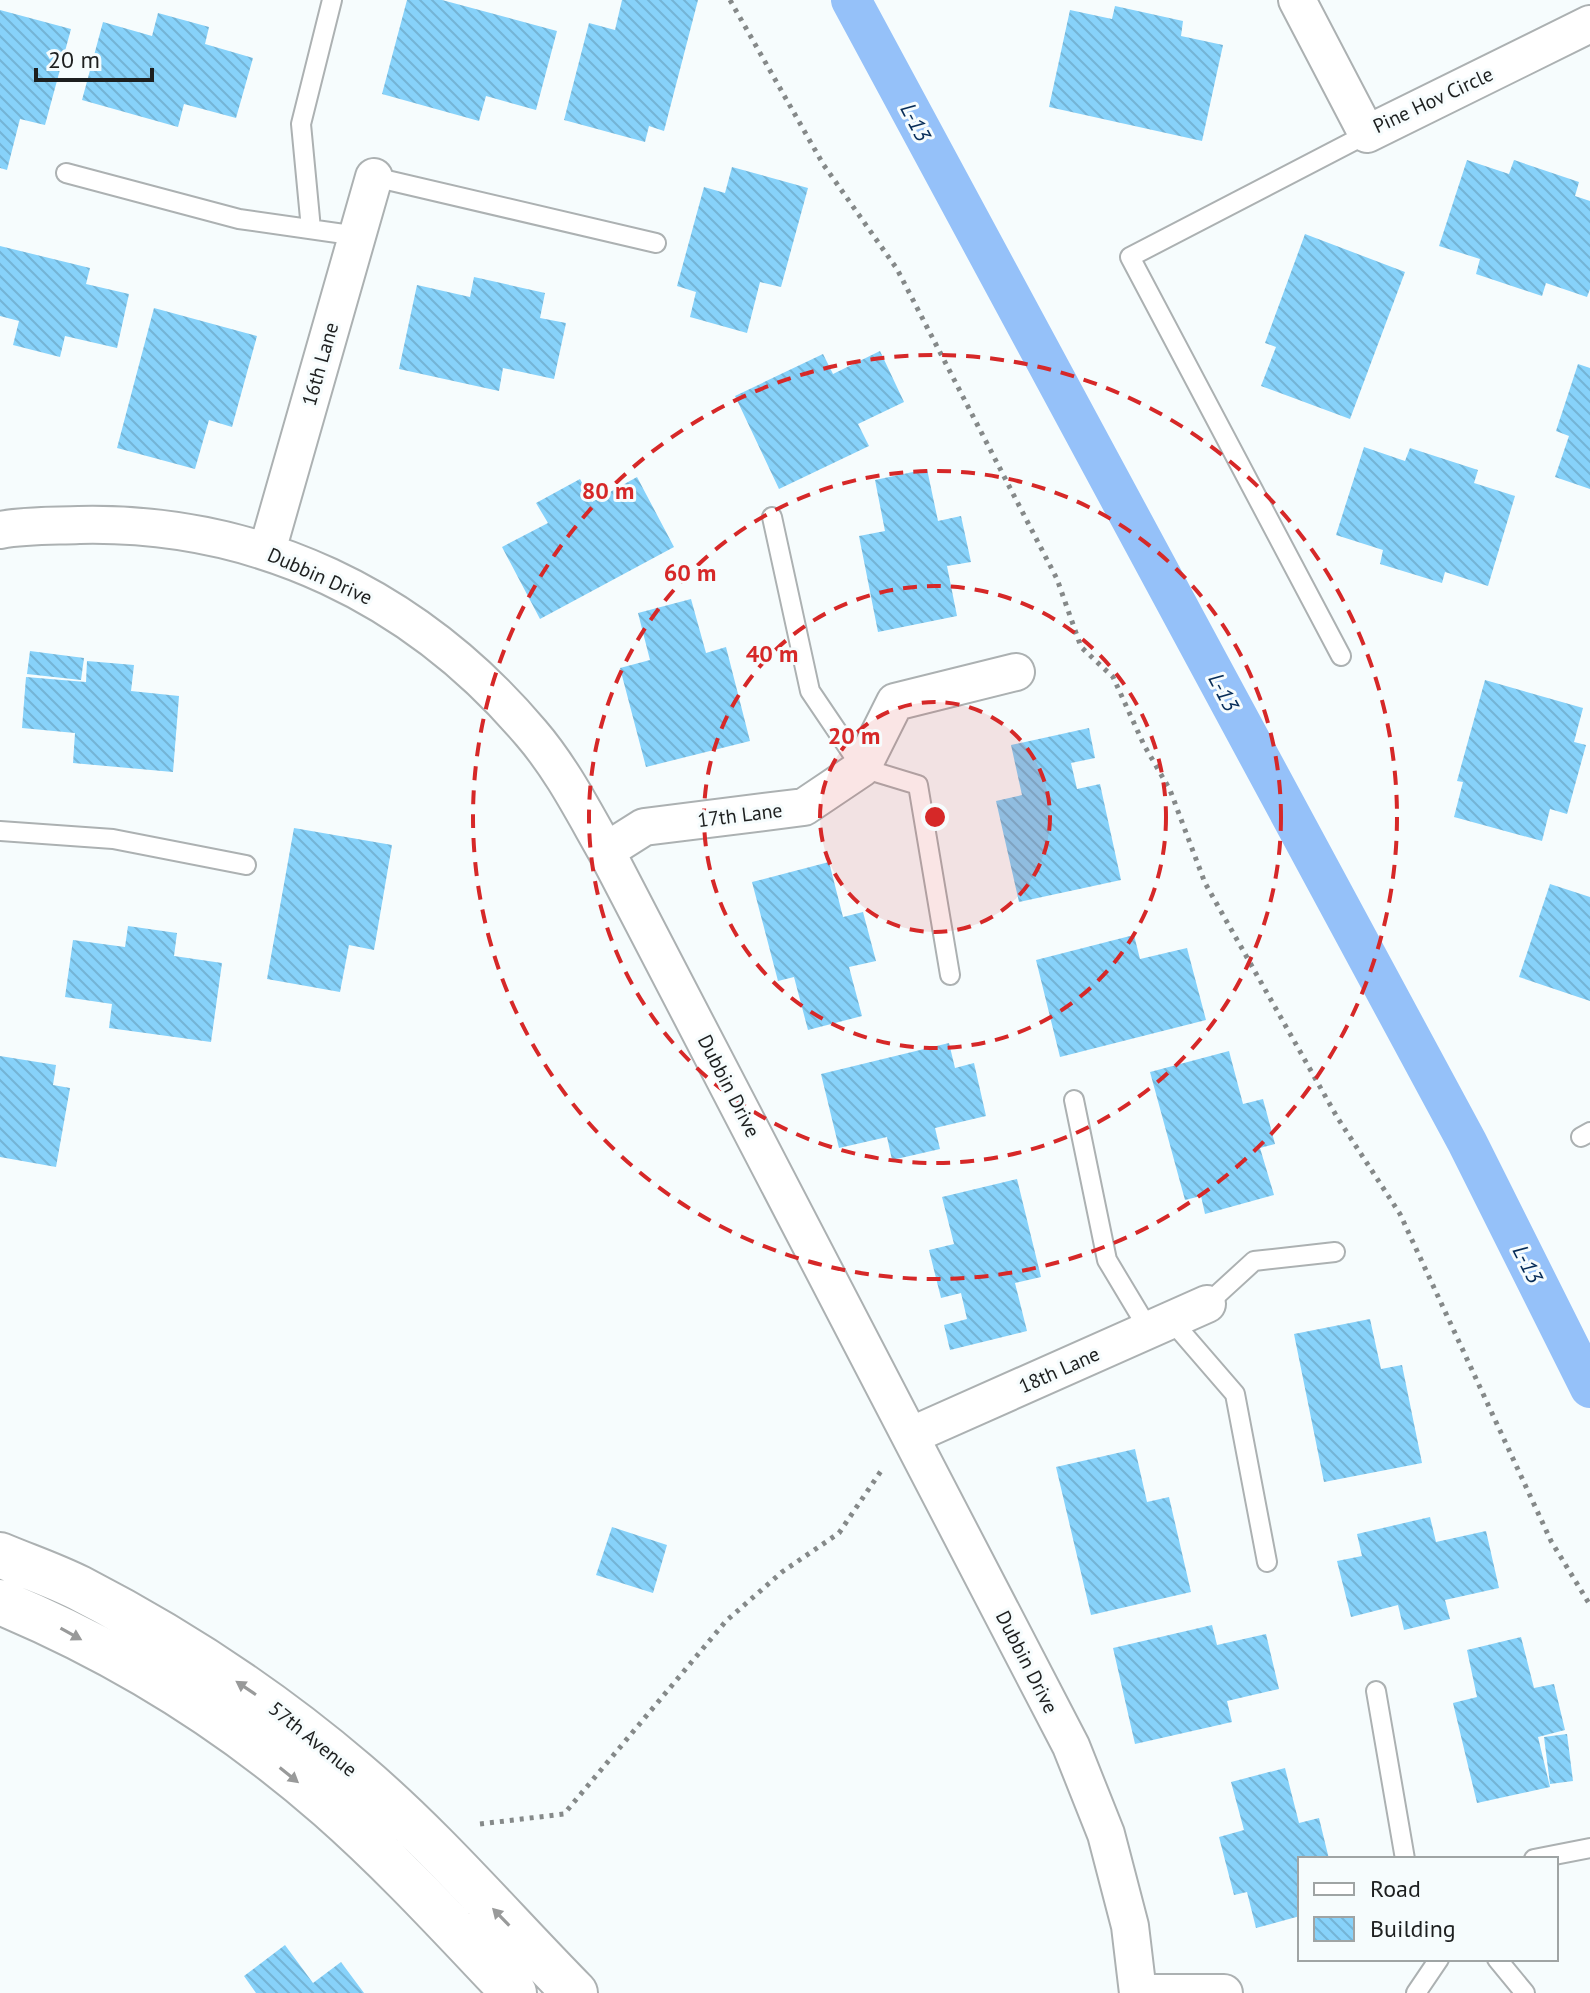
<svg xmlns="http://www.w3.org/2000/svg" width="1590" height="1993" font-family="'PT Sans',sans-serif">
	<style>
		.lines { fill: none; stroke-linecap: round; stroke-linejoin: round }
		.canal { stroke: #95c1f9; stroke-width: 40 }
		.building { fill: url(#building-back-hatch) }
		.service-casing { stroke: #acb1b2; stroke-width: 22 }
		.minor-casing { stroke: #acb1b2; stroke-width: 40 }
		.tertiary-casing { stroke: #acb1b2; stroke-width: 48 }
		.path { stroke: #858989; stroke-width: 5; stroke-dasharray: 4 6; stroke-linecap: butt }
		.service { stroke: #fff; stroke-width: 18 }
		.minor { stroke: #fff; stroke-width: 36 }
		.tertiary { stroke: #fff; stroke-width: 44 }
		.oneway { fill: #999a9a }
		.ring { fill: none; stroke: #d62828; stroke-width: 4; stroke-dasharray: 14 10 }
		.labels { text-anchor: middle; stroke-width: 6; stroke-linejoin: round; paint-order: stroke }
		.street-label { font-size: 20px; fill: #1d1f1f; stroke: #f6fcfd }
		.water-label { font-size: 22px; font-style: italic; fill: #062c58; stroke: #f6fcfd }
		.centre { fill: #d62828; stroke: #f6fcfd; stroke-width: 4 }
		.ring-label { font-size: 24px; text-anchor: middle; font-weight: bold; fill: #d62828; stroke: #f6fcfd; stroke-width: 6; stroke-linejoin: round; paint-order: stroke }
	</style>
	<defs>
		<pattern id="building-back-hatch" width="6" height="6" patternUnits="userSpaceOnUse" patternTransform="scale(2)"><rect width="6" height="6" fill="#87d2fa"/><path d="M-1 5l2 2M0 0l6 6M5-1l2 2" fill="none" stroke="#74b4d6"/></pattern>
	</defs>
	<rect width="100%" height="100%" fill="#f6fcfd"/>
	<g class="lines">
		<path class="canal" d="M851 0 1467 1142 1590 1388"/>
	</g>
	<path class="building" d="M407 0H442L557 31 536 110 486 96 479 121 382 94Z
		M622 0H698L664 131 649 126 645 142 564 120 589 23 615 30Z
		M1115 6 1183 21 1181 36 1223 45 1202 141 1049 107 1070 10 1112 19Z
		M0 10 71 29 45 125 20 119 7 170 0 168Z
		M158 13 209 27 205 44 253 58 236 118 184 104 178 127 82 100 103 22 152 36Z
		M1467 160 1509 174 1514 160 1579 182 1575 196 1590 201V289L1587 297 1546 283 1542 296 1476 274 1480 259 1439 246Z
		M732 167 808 188 781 287 760 282 747 333 690 317 696 292 677 286 704 187 725 193Z
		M1305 234 1405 272 1350 419 1261 386 1276 347 1265 343Z
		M0 246 90 268 86 284 129 294 117 348 65 336 60 357 13 345 19 321 0 316Z
		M474 277 545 293 540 318 566 323 554 379 503 368 499 391 399 369 417 285 470 297Z
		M154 308 257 336 232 427 209 420 195 469 117 448Z
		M880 351 904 402 858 424 869 446 779 489 735 396 823 354 833 374Z
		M1578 364 1590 368V489L1555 477 1569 436 1556 431Z
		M1364 447 1405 461 1410 448 1478 470 1474 483 1515 496 1488 586 1445 572 1442 583 1380 564 1383 550 1336 535Z
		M927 469 938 521 961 516 971 562 947 566 957 616 878 632 859 536 885 531 875 480Z
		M637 477 674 547 540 619 502 547 548 523 536 503 580 479 592 502Z
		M691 599 706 653 726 647 750 741 646 767 620 668 650 660 638 613Z
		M30 651 84 658 81 680 27 674Z
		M87 661 134 665 131 691 179 696 173 772 73 763 75 733 22 728 26 677 86 682Z
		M1485 680 1583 708 1574 742 1586 745 1567 814 1550 809 1542 841 1454 817 1463 782 1457 781Z
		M1089 728 1095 758 1071 763 1077 789 1100 784 1121 880 1019 902 996 801 1022 795 1011 745Z
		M294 828 392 845 374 950 349 945 340 992 267 979Z
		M829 862 843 917 863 912 876 961 849 967 862 1016 808 1030 794 977 778 981 752 882Z
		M1550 884 1590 897V1001L1519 977Z
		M128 926 177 933 174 956 222 963 211 1042 109 1028 112 1004 65 997 73 940 125 947Z
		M1134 935 1140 959 1187 948 1206 1020 1060 1057 1036 960Z
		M949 1043 955 1068 974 1063 986 1116 935 1128 940 1149 892 1160 887 1137 839 1148 821 1074Z
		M1229 1051 1243 1104 1263 1099 1275 1144 1260 1148 1274 1195 1205 1214 1201 1196 1185 1200 1150 1072Z
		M0 1056 56 1065 53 1085 70 1088 56 1167 0 1157Z
		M1017 1179 1041 1277 1015 1283 1027 1331 950 1350 944 1325 967 1319 961 1293 941 1298 929 1250 954 1244 942 1197Z
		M1370 1319 1381 1369 1402 1365 1422 1463 1324 1482 1294 1334Z
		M1135 1449 1147 1502 1169 1497 1191 1592 1091 1615 1056 1467Z
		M1430 1517 1436 1542 1486 1531 1499 1588 1445 1600 1450 1619 1404 1630 1398 1605 1351 1617 1337 1561 1362 1556 1357 1534Z
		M612 1527 667 1545 653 1593 596 1575Z
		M1212 1625 1217 1645 1266 1634 1279 1689 1227 1701 1232 1722 1135 1744 1113 1648Z
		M1521 1637 1534 1688 1554 1684 1565 1730 1538 1737 1550 1787 1477 1803 1453 1703 1477 1697 1467 1650Z
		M1567 1734 1573 1781 1550 1784 1544 1737Z
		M1285 1768 1299 1823 1319 1818 1329 1859H1300V1916L1256 1928 1247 1892 1234 1895 1219 1837 1244 1830 1231 1782Z
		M285 1945 313 1983 341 1962 364 1993H256L244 1976Z"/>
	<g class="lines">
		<g class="service-casing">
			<path id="service" d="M66 173 239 219 358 236
				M374 177 656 243
				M311 229 301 124 332 0
				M772 517 810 691 862 768 918 785 950 975
				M1341 656 1130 257 1367 134
				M0 831 113 839 246 865
				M1074 1100 1107 1260 1149 1330
				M1581 1137 1590 1132
				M1207 1304 1254 1261 1335 1252
				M1171 1320 1235 1394 1267 1562
				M1376 1691 1405 1859
				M1534 1859 1590 1848
				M1497 1959 1525 1993
				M1416 1993 1439 1959"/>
		</g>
		<g class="minor-casing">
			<path id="minor" d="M1297 0 1367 134 1590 24
				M0 530C26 525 52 526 79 525 258 521 416 597 531 733 562 769 583 811 606 851L1071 1746 1106 1834 1130 1926 1138 1993
				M267 551 374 177
				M606 851 644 827 804 807 862 768 895 702 1016 672
				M910 1436 1207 1304
				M1138 1993H1224"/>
		</g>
		<g class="tertiary-casing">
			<path id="tertiary" d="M0 1555C26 1566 53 1575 79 1588 178 1639 271 1700 356 1773 435 1840 503 1920 575 1993
				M0 1602C120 1652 232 1722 329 1807 395 1865 454 1930 514 1993"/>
		</g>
		<path class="path" d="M730 0 823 164 897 269 1057 579 1081 647 1113 677 1144 745 1170 790 1205 883 1337 1117 1400 1214 1551 1541 1590 1605
			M480 1824 564 1814 726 1621 782 1572 839 1533 883 1468"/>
		<use href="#service" class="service"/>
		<use href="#minor" class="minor"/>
		<use href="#tertiary" class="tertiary"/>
	</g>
	<defs><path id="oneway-solid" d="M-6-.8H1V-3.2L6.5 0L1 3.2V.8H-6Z" transform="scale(2)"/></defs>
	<g class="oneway">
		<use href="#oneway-solid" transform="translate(71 1634) rotate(29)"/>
		<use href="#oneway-solid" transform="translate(246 1688) rotate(-146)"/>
		<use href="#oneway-solid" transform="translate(289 1775) rotate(39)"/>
		<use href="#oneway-solid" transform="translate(501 1917) rotate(-134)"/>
	</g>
	<circle cx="935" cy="817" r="115" fill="#d62828" fill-opacity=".12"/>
	<g class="ring">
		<circle cx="935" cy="817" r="115"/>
		<circle cx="935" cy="817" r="231"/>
		<circle cx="935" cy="817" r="346"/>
		<circle cx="935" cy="817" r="462"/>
	</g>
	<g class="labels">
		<g class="street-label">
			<text transform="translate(1433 100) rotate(-25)" y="7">Pine Hov Circle</text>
			<text transform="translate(320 364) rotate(-74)" y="7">16th Lane</text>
			<text transform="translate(320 576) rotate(24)" y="7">Dubbin Drive</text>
			<text transform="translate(740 815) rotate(-7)" y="7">17th Lane</text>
			<text transform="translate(729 1086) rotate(63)" y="7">Dubbin Drive</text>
			<text transform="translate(1059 1370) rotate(-24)" y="7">18th Lane</text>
			<text transform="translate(1027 1662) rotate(63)" y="7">Dubbin Drive</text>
			<text transform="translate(313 1739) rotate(39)" y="7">57th Avenue</text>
		</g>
		<g class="water-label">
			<text transform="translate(916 122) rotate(62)" y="8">L-13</text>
			<text transform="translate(1224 692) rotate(62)" y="8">L-13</text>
			<text transform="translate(1528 1264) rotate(63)" y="8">L-13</text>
		</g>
	</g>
	<circle cx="935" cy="817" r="12" class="centre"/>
	<g class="ring-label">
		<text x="608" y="499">80 m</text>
		<text x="690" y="581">60 m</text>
		<text x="772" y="662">40 m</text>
		<text x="854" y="744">20 m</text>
	</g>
	<rect x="1298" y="1857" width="260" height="104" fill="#f6fcfd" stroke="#9fa4a4" stroke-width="2"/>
	<rect x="1314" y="1883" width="40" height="12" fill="#ffffff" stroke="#9fa4a4" stroke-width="2"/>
	<text x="1370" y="1897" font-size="24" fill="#1d1f1f">Road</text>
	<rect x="1314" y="1917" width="40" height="24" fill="url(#building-back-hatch)" stroke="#9fa4a4" stroke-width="2"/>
	<text x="1370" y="1937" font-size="24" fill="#1d1f1f">Building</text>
	<path d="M36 68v12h116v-12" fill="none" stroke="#1d1f1f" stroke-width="4"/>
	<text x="48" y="68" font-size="24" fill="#1d1f1f" stroke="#f6fcfd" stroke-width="6" paint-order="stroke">20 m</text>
</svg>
